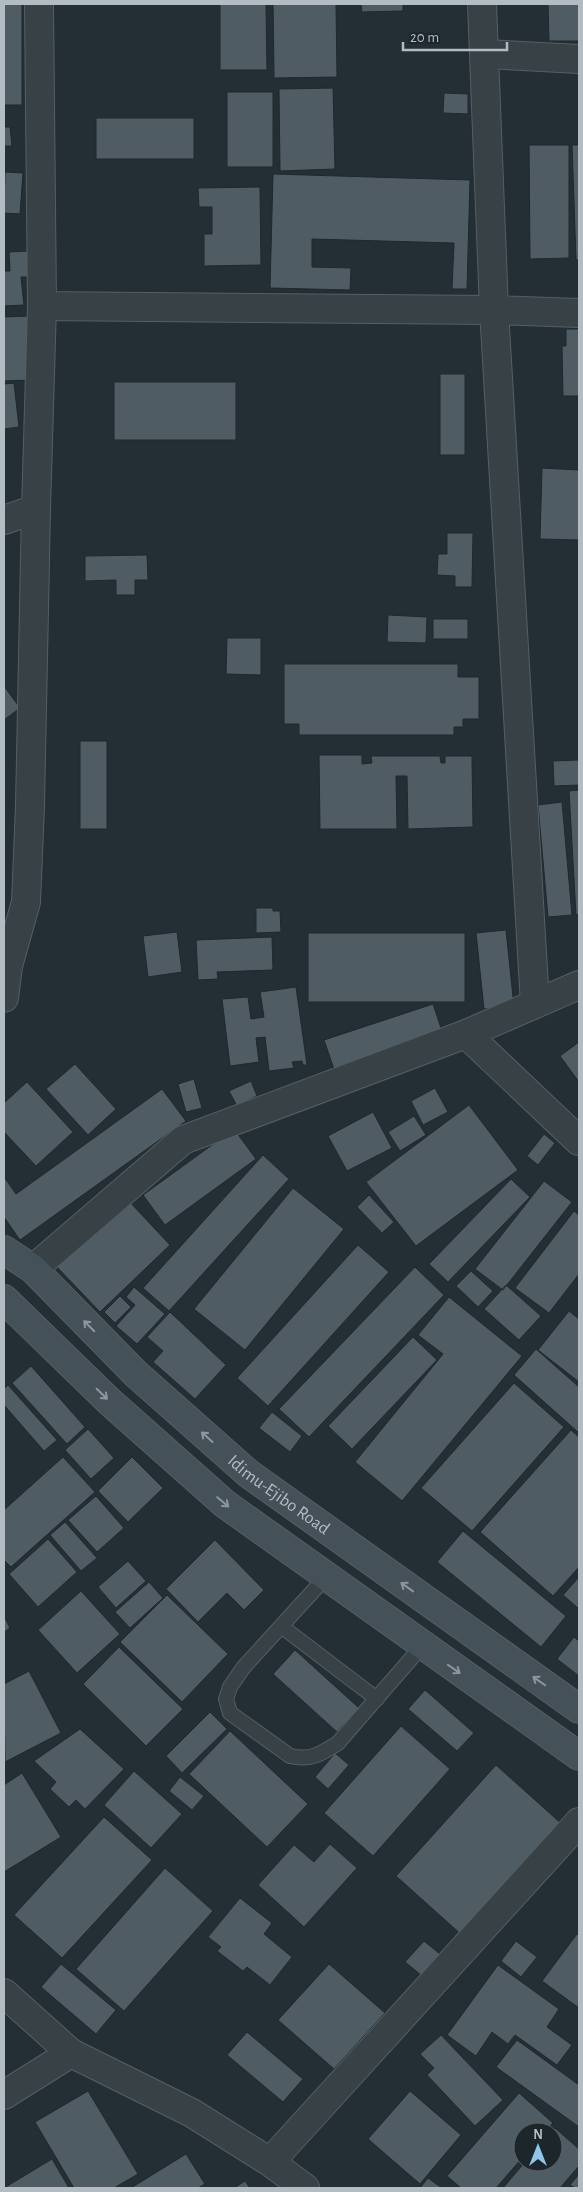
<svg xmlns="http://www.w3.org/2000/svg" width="583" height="2192" font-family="'Alegreya Sans',sans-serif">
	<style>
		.building { fill: #4f5c64; stroke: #1e282d }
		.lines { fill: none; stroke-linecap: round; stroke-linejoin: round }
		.lane-casing { stroke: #555f64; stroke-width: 16 }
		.street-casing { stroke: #555f64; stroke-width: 30 }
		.secondary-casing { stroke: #555f64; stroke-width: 30 }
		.lane { stroke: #374146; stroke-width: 14 }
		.street { stroke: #374146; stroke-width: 28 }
		.secondary { stroke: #455159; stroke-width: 28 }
		.oneway { stroke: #8c979d }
		.labels { text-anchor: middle; stroke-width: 4; stroke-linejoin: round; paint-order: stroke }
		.street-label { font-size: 18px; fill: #b2bcc2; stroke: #1c262b }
	</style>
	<rect width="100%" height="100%" fill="#242f35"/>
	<path class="building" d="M4 4H22V105H4Z
		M220 4H266L267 70H220Z
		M273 4H336L337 77 274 78Z
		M361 4H403V11L362 12Z
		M548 4H579V41H549Z
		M333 88 335 169 280 171 279 89Z
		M227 92H273V167H227Z
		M444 93 468 94V114L443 113Z
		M96 118H194V159H96Z
		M4 127H10L12 146H4Z
		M529 145H569V258L530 259Z
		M572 145H579V260H576Z
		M5 172 23 173 20 214 4 213Z
		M273 174 470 180 467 289H452L454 243 312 239V267L351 268 350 290 270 288Z
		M260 187 261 265 204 266V234H212V207H199L198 188Z
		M28 251 30 277H21L24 305 4 306V271H10L9 252Z
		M30 316 32 380 4 381V317Z
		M566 329H579V396H563L562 346H566Z
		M440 374H465V455H440Z
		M114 382H236V440H114Z
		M14 383 19 427 4 429V384Z
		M542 468 579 470V540L540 539Z
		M447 533H473L472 587H455V576L437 575 438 554H447Z
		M147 555 148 580H135V595H116V580L85 581V556Z
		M388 615 427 617 426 643 387 642Z
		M433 619H468V639H433Z
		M227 638H261V675L226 674Z
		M284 664H458V677H479V719H463V727H454V735H299V724H284Z
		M4 686 20 708 4 720Z
		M80 741H107V829H80Z
		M319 755H362V764L372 763 371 756H440L441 763H445V756H472L473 827 408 829 407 776H396L397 829H320Z
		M579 760V785L554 786 553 761Z
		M579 790V914L576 915 569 791Z
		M562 802 572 915 548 917 538 805Z
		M256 908H273V911H280L281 932 256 933Z
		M506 930 514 1006 484 1009 476 933Z
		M177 932 182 972 148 977 143 936Z
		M308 933H465V1002H308Z
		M272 937 273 970 217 972 218 979 198 980 196 940Z
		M296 987 307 1065H303L302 1061 292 1062 294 1068 269 1071 265 1037 256 1038 259 1062 230 1066 222 999 248 997 251 1019 264 1017 260 992Z
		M433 1004 443 1034 334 1069 324 1040Z
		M579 1042V1082L560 1056Z
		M75 1064 116 1109 88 1135 46 1089Z
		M194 1079 202 1108 186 1112 178 1084Z
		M251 1081 257 1096 237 1106 229 1091Z
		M27 1082 73 1132 36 1166 4 1132V1103Z
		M435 1088 448 1112 423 1125 411 1101Z
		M162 1089 186 1121 20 1240 4 1217V1177L16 1194Z
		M469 1105 518 1170 416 1246 366 1182Z
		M373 1112 392 1148 347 1171 328 1136Z
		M414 1116 426 1135 400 1151 388 1132Z
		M234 1129 256 1159 165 1225 143 1195Z
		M544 1134 555 1143 538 1165 527 1156Z
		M263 1155 289 1179 169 1311 143 1288Z
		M511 1179 530 1197 448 1282 429 1264Z
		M544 1181 572 1202 503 1290 475 1269Z
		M293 1188 344 1229 245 1350 194 1309Z
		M369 1195 394 1222 382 1233 357 1207Z
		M127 1199 170 1245 100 1312 56 1266Z
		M574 1211 579 1215V1274L549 1313 515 1288Z
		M358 1245 389 1272 268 1406 237 1378Z
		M415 1267 444 1295 309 1437 279 1409Z
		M471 1271 493 1291 478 1307 456 1286Z
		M506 1285 541 1316 519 1340 484 1309Z
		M134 1287 165 1314 137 1344 116 1326 135 1305 126 1297Z
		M120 1296 131 1307 115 1323 104 1312Z
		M449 1297 522 1356 402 1501 355 1462 443 1354 418 1335Z
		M569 1311 579 1319V1382L538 1350Z
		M170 1312 226 1365 195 1399 153 1362 163 1351 147 1337Z
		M413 1337 437 1360 352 1449 328 1426Z
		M536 1349 579 1387V1433L514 1375Z
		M31 1366 85 1427 67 1444 12 1383Z
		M514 1383 564 1427 472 1531 421 1488Z
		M8 1385 57 1440 44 1451 4 1405V1389Z
		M272 1412 302 1436 290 1452 259 1428Z
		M88 1429 114 1458 91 1479 65 1450Z
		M571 1430 579 1437V1567L553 1596 480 1532Z
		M63 1457 95 1492 11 1567 4 1560V1510Z
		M132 1457 163 1488 128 1522 98 1491Z
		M96 1496 124 1528 97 1552 68 1520Z
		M65 1522 97 1558 81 1571 50 1535Z
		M463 1531 566 1616 541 1647 437 1562Z
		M48 1539 77 1572 38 1607 9 1574Z
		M215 1540 264 1590 244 1610 227 1593 198 1622 166 1589Z
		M128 1561 146 1581 116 1608 98 1587Z
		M579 1577V1609L563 1595Z
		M149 1582 163 1598 130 1628 115 1612Z
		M81 1591 120 1634 77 1673 38 1630Z
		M167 1595 228 1654 182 1702 120 1642Z
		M4 1616 10 1628 4 1632Z
		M574 1637 579 1641V1676L557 1659Z
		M119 1647 183 1709 146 1746 83 1684Z
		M295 1650 359 1708 337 1732 273 1674Z
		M29 1671 61 1733 5 1762 4 1684Z
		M425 1690 474 1733 457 1751 408 1709Z
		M210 1712 227 1729 182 1773 166 1756Z
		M401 1726 450 1769 373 1856 324 1813Z
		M80 1729 124 1769 85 1809 76 1800 69 1807 50 1789 56 1782 34 1761Z
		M230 1731 308 1804 267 1847 189 1774Z
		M335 1753 349 1765 328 1789 315 1777Z
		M496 1765 564 1826 464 1937 396 1876Z
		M134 1771 182 1814 151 1848 104 1805Z
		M22 1773 61 1837 4 1872V1785Z
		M180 1777 204 1796 192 1810 169 1791Z
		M104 1817 152 1860 62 1958 14 1915Z
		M330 1844 357 1868 304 1927 258 1885 294 1845 314 1862Z
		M165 1868 213 1911 124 2011 76 1969Z
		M240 1898 272 1923 264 1934 292 1957 270 1985 247 1967 243 1971 217 1951 221 1947 208 1937Z
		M577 1934 579 1935V2008L542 1981Z
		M424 1941 440 1954 421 1975 405 1962Z
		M516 1941 537 1957 521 1977 501 1961Z
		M61 1964 116 2010 96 2034 41 1987Z
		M329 1964 385 2013 334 2069 278 2020Z
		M498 1965 559 2009 547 2027 572 2045 557 2065 515 2035 508 2044 492 2032 476 2056 447 2035Z
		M247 2032 303 2079 283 2102 227 2055Z
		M441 2035 503 2100 475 2126 427 2075 434 2068 420 2054Z
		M517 2040 579 2085V2127L496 2067Z
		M88 2091 138 2174 114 2188H74L35 2122Z
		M410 2091 461 2135 420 2184 368 2139Z
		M519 2093 553 2123 545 2132H523V2157L496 2188H461L447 2176Z
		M555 2128 579 2149V2166L560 2188H503L525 2162H553V2132H551Z
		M186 2154 205 2184 198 2188H131Z
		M52 2159 69 2188H4Z
		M579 2174V2188H575L570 2185Z
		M428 2178 442 2188H420Z
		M245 2181 250 2188H234Z"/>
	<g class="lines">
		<g class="lane-casing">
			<path id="lane" d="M326 1577 243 1668 230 1687 226 1699 230 1713 290 1756C310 1761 321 1754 338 1743L422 1646
				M281 1626 377 1699"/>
		</g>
		<g class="street-casing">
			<path id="street" d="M482 4 494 310 535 1004
				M486 54 579 59
				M42 306 494 310 579 313
				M4 520 36 509
				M4 998 8 966 26 902 30 806 36 509 42 306 39 4
				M466 1034 579 1141
				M33 1269 183 1140 466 1034 579 985
				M4 1993 71 2053 192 2113 270 2162 305 2188
				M4 2095 71 2053
				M270 2162 579 1822"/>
		</g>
		<g class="secondary-casing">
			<g id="secondary">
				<path id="s1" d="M4 1250 33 1269 136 1374 249 1474 579 1709"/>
				<path d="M4 1299 110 1402 225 1504 579 1756"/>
			</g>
		</g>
		<use href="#lane" class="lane"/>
		<use href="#street" class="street"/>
		<use href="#secondary" class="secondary"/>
	</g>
	<defs><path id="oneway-shaft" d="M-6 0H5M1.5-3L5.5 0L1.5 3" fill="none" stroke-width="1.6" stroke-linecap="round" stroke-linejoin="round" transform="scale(1.25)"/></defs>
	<g class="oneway">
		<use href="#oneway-shaft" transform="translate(89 1326) rotate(-135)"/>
		<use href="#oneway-shaft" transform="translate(102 1394) rotate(44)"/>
		<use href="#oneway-shaft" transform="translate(207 1437) rotate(-138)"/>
		<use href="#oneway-shaft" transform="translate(223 1502) rotate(40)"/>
		<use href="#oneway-shaft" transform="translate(407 1587) rotate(-144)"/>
		<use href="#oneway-shaft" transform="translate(454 1669) rotate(35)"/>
		<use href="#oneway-shaft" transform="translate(539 1681) rotate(-145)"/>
	</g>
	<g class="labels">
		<g class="street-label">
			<text dy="6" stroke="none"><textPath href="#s1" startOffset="369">Idimu-Ejibo Road</textPath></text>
		</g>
	</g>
	<rect width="583" height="2192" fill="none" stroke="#b2bcc2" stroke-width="10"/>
	<g transform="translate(538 2147)"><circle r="24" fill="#1c262b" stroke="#586267"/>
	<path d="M0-4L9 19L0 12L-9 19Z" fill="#90c6e9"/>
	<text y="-8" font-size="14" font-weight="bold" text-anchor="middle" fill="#b2bcc2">N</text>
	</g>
	<path d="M403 42v8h104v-8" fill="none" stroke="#b2bcc2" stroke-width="2.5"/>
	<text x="410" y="42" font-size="15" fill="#b2bcc2" stroke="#1c262b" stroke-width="4" paint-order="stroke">20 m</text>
</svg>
